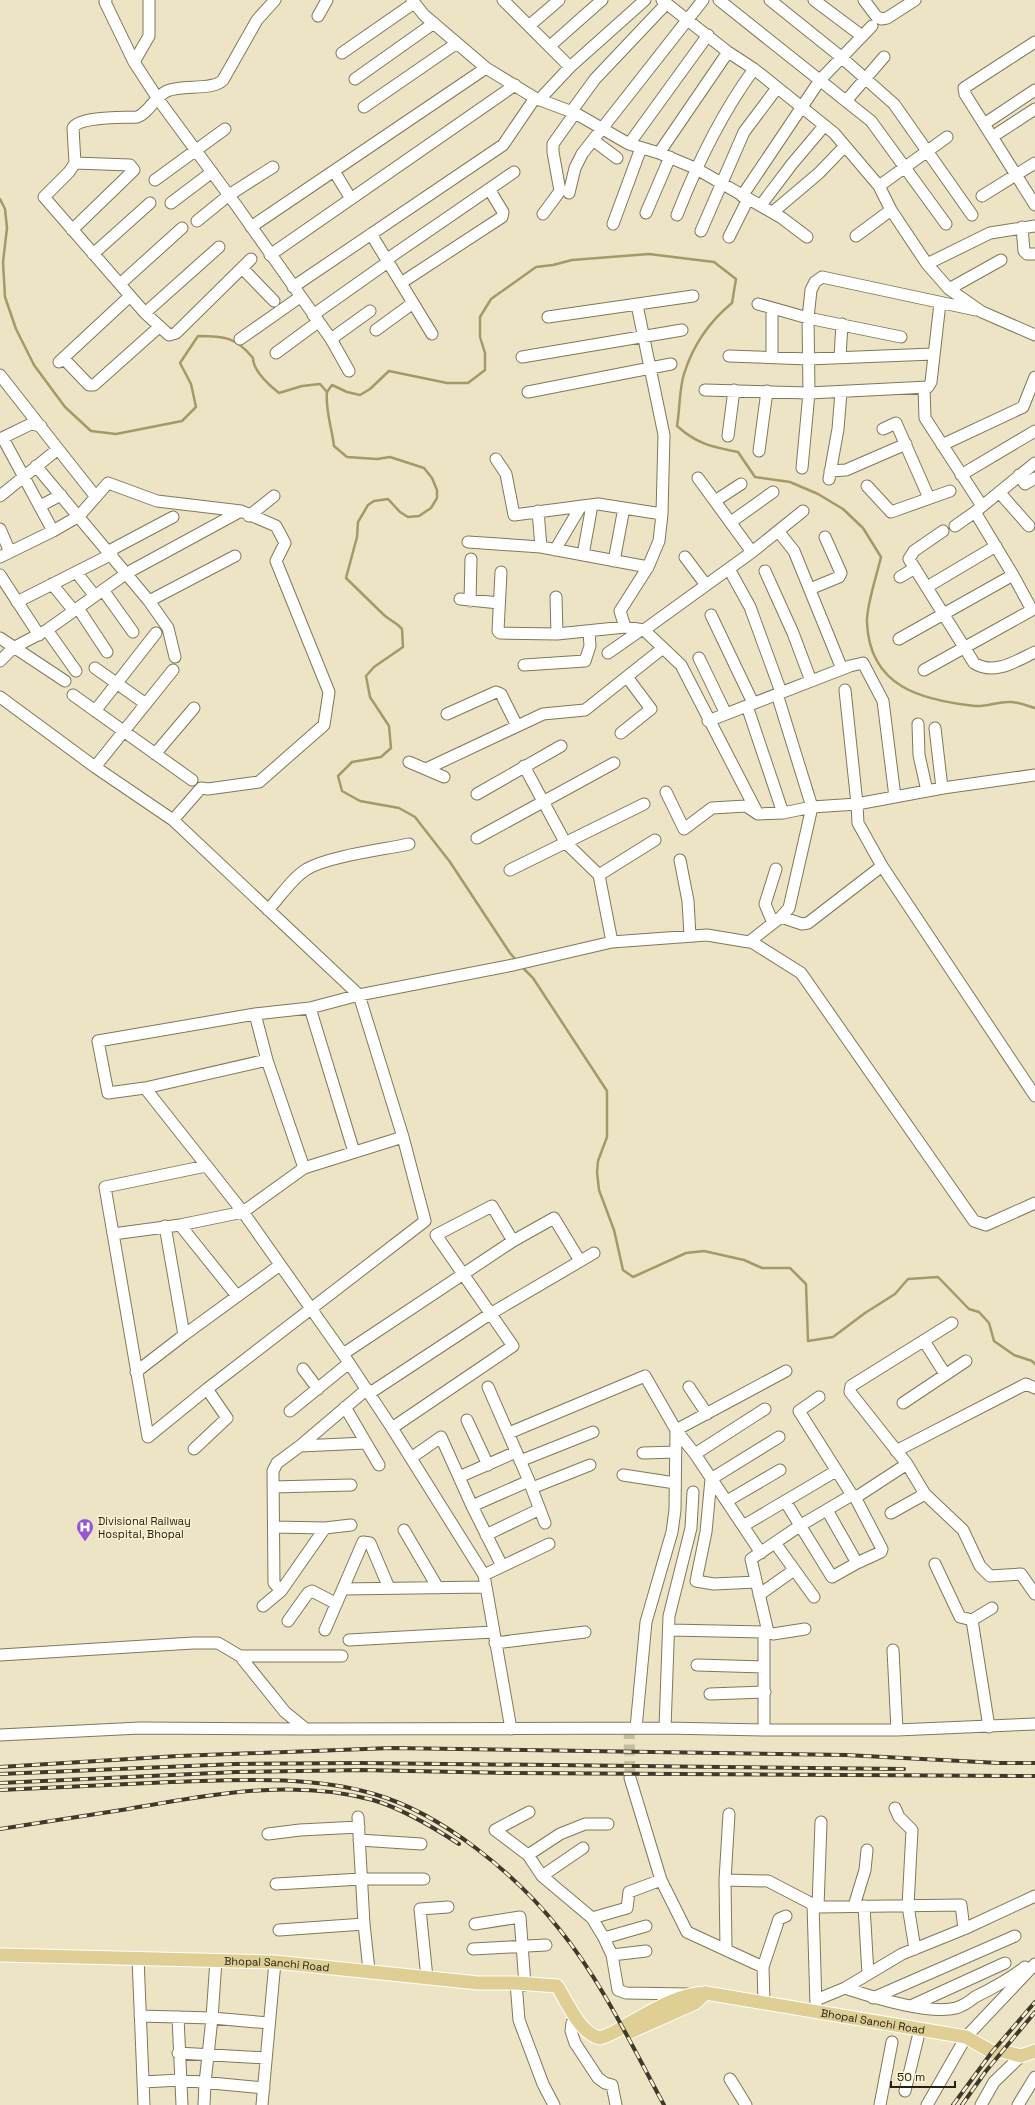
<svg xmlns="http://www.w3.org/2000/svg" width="1035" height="2105" font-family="'Space Grotesk',sans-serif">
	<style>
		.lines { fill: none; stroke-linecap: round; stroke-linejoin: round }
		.stream { stroke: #a69968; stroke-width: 2.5 }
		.minor-tunnel { stroke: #c5bda2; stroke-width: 11; stroke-dasharray: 11 5.5; stroke-linecap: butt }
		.minor-casing { stroke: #80785b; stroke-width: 13 }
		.major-casing { stroke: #fff; stroke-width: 15 }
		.minor { stroke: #fff; stroke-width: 11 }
		.major { stroke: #dfcf94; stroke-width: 13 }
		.rail-casing { stroke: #3d392b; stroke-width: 4 }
		.rail { stroke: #faf2d2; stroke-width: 2.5; stroke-dasharray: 8; stroke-linecap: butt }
		.labels { text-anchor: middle; stroke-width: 3; stroke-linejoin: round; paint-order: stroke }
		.poi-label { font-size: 11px; fill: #252116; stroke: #faf2d2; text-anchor: start }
		.street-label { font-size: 11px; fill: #252116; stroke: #faf2d2 }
	</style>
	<rect width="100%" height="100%" fill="#ede4c5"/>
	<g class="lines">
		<path class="stream" d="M0 199 5 209 7 228 3 262 5 297 16 329 34 365 65 407 91 431 116 434 182 421 196 407 191 384 180 363 198 336C224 336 236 337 253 358 253 371 269 385 279 393L302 386 320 384 327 392C325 410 332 428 334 446L347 457 377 459 390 457 424 468 432 478 437 490V498L431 508 419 516 408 517 400 512 388 499 374 501 368 505 358 522 357 537 346 578 385 616 398 625 402 629 403 647 374 667 366 676 370 697 389 726 391 748 381 757 352 762 338 776 342 791 360 801 399 808 415 817 450 862 510 953 516 960
			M327 392 332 385 347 392 360 395 370 389 389 371 447 383H468L485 370V353L480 337V317L491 299 536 267 553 265 572 260 649 254 714 262 736 279 732 303C710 321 693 345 684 374 679 390 680 409 677 426 697 444 712 447 738 452L755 477 790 482 818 494 843 509 863 528 881 557C877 575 866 606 867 623 870 687 921 700 975 706 986 707 997 702 1008 702 1017 701 1027 706 1035 708
			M522 967 533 978 607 1091V1137L598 1161 597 1172 599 1190 614 1230 623 1270 633 1277 686 1253 704 1251 744 1260 762 1268H790L806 1284 808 1341 833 1337 865 1313 895 1294 908 1279 938 1277 969 1309 979 1312 989 1323 994 1341 1014 1355 1032 1361 1035 1364"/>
		<path class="minor-tunnel" d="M629 1728 630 1778"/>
		<g class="minor-casing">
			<path id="minor" d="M106 0 105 2 134 62 158 99 236 205 331 339 349 371
				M412 0 424 15 486 68 535 98 575 113 629 144 659 153 695 168 782 218 807 237
				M503 0 570 67
				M662 0 728 52 754 69 834 133 879 186 891 210 927 264 949 289 982 312 1035 335
				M719 0 871 121 946 224
				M770 0 841 57 894 104 972 215
				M814 0 862 36
				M864 0 876 16 881 19 887 18 915 0
				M318 16 327 0
				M530 25 559 0
				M1035 42 964 88 965 94 1035 205
				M550 46 602 0
				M342 53 414 3
				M134 62 149 36V0
				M355 79 434 23
				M539 100 570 67 645 0
				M846 101 884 57
				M364 107 457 43
				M571 112 595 79 666 4
				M984 124 1035 90
				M992 137 1035 109
				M593 140 617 158
				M629 144 708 35
				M659 153 728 52
				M334 171 351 199
				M155 180 225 129
				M879 186 947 137
				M569 193 575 168 582 154 703 0
				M742 196 820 80 872 26
				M982 196 1035 163
				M171 203 212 172
				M761 205 792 164 824 126
				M773 212 819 173 845 146
				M646 213 670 157
				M543 214 560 191 553 152V144L575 113
				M677 215C697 164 721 114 754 69
				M197 221 229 195 273 167
				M613 224 641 148
				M251 227 486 68
				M1022 227 1024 251 1027 254H1035
				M72 230 134 170 130 165 75 163
				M701 231 744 132 777 88
				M371 234 432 334
				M856 236 891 210
				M729 237 748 199
				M93 254 150 203
				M270 255 515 85
				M251 259 176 333 169 335 145 313 44 197 69 172 75 163 73 128C80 116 123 118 137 117 149 113 154 97 167 91 182 84 213 91 223 80L257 20 275 0
				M386 260 514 172
				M927 264 990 233 1035 226
				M242 268 274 301
				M401 283 502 217 503 212 489 189
				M120 284 182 228
				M293 287 503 145 535 98
				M949 289 1001 260
				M758 304 808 318 901 337
				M145 313 219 247
				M313 315 388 262
				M548 317 693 296
				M376 330 413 303
				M240 339 300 297
				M331 339 370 311
				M276 353 318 322
				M729 356 808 359 933 354
				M522 357 682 330
				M772 357V308
				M840 357 842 324
				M64 359 89 385H94L159 327
				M59 362 130 296
				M0 375 58 449
				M924 388 925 418 982 506
				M705 390 809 393 928 387 931 382 940 303
				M528 392 671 364
				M883 429 896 423 929 498
				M728 436 734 390
				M0 439 31 424 41 426
				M5 442 53 531
				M942 445 1023 407 1035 377
				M759 451 767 391
				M496 459 506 474 514 515 598 504 662 514
				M36 466 149 601 168 628 175 657
				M802 468 809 393 808 318 811 290 815 282 822 277 976 310
				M830 471 846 470 906 444
				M961 475 1035 431
				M1019 475 1025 484 1035 478
				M698 478 752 552
				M829 479 838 429 841 392
				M867 486 891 512 950 491
				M999 492 1029 526
				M0 496 58 449 96 497
				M715 501 741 484
				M40 506 61 495
				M538 511 541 547
				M249 516 274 496
				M731 522 773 492
				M955 526 975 512 1035 463
				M0 529 10 552
				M778 531 794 551 842 669
				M943 531 914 551 909 559 974 663C994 676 1016 661 1035 652
				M468 542 541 547 648 567
				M555 550 581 506
				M109 551 173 517
				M583 555 592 505
				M0 557 53 531 79 516 108 483 157 501 241 511 276 526 285 543 276 561 329 692 324 725 259 782 208 789 201 788 173 820
				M685 557 706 585
				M614 561 624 508
				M729 569 750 607 781 692
				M765 571 793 633 811 681
				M76 572 95 596
				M501 572 498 631 500 633 557 634 625 627 644 630 681 665 758 814
				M0 575 39 635
				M900 577 915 568
				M52 584 74 611
				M927 587 996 546
				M810 589 839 577 841 573 825 537
				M103 590 133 632
				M556 597 557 634
				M460 599 499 603
				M149 601 235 556
				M470 601 471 559
				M17 602 112 554
				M78 608 107 652
				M711 615 753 703
				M625 627 620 611 648 567 659 541 662 514 664 435 637 305
				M47 630 76 671
				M644 630 752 552 803 511
				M0 638 65 681
				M899 639 1013 575
				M608 653 641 630
				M699 658 726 714
				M0 661 13 648 47 630 127 573 241 511
				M524 665 585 661 590 646 589 632
				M95 668 146 704
				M924 670 1032 610 1013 575 975 512
				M845 690 857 804 858 823 882 866 1035 1096
				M73 695 192 780
				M0 697 95 767 173 820 359 995 403 1137 425 1221 207 1389 148 1437 105 1187 206 1166
				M747 706 783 813
				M95 711 156 633
				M447 714 496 692 501 694 517 726
				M708 721 850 666 863 663 883 701 895 797
				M918 724 919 755 927 791
				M935 728 942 788
				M621 733 651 709 627 677
				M155 754 194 708
				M409 762 444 777
				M524 766 565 842 599 875 612 942
				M95 767 173 670
				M426 769 543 714 585 710 663 648
				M666 792 684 829 712 808 746 806 758 814 783 813 812 807 857 804 943 788 1035 775
				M477 794 561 746
				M477 838 614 763
				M680 860 688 901 690 936
				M510 870 644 804
				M599 875 655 840
				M268 910C280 897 292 878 307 869 330 856 381 850 409 844
				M781 917 802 924 808 923 882 866
				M773 923 765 904 776 869
				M750 941 801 973 974 1221 986 1225 1035 1203
				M310 1008 354 1152
				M255 1014 267 1060 304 1168
				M267 1060 145 1088 108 1093 98 1041 255 1014 310 1008 359 995 513 965 612 942 707 935 749 942 781 917 789 908 812 807 777 694
				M145 1088 243 1212 343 1354 392 1428 484 1575 511 1729
				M180 1225 237 1296
				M165 1226 184 1335
				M113 1234 180 1225 243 1212 304 1168 403 1137
				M952 1323 851 1386 850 1392 907 1464 925 1494 963 1530 980 1566 990 1576 1021 1574 1035 1594
				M924 1341 945 1374
				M343 1354 513 1241 554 1218 580 1261
				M303 1369 318 1389
				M136 1372 184 1335 280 1265
				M488 1387 529 1481 545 1523
				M689 1387 707 1414
				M370 1393 490 1314 594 1253
				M819 1397 799 1411 852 1495
				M903 1403 966 1361
				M345 1407 379 1465
				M290 1411 349 1363
				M467 1420 488 1465
				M392 1428 513 1346 436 1235 492 1206 513 1241
				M509 1433 645 1376 676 1430 695 1454 761 1553
				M300 1446 366 1443
				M194 1449 227 1418 207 1389
				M896 1451 1026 1384 1035 1388
				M643 1453 676 1452
				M695 1454 765 1409
				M411 1458 441 1437 472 1506 502 1566
				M520 1461 593 1432
				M623 1475 675 1483
				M459 1477 516 1452
				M273 1487 351 1485
				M532 1488 590 1465
				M855 1497 882 1549 881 1552 857 1563
				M727 1501 780 1470
				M785 1501 832 1577 857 1563 827 1510
				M472 1506 529 1481
				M891 1513 925 1494
				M743 1526 836 1471
				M274 1527 325 1528 351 1525
				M404 1530 438 1588
				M486 1535 538 1510
				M775 1543 814 1597
				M935 1564 960 1617 972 1620 989 1727
				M484 1575 549 1544
				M756 1582 714 1584 696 1581 706 1532 711 1479 779 1437
				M343 1589 485 1587
				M281 1591 274 1583 273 1471 277 1463 300 1446 367 1389
				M759 1595 794 1570
				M263 1606 281 1591 325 1528
				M972 1620 992 1608
				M288 1621 308 1593 312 1591 335 1603
				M325 1630 363 1542 370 1543 389 1588
				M670 1630 768 1632 773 1634 805 1629
				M768 1632 751 1559 801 1525 852 1495 858 1496 907 1464
				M349 1640 493 1632
				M495 1643 585 1632
				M893 1650 897 1730
				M0 1655 193 1643H218L240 1656 285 1712 306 1729 665 1728 764 1730H897L1035 1724
				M240 1656H342
				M697 1665 764 1667
				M710 1694 765 1692
				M636 1728 646 1622 672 1532 675 1510 676 1430 786 1371
				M665 1728 669 1616 691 1528 693 1492
				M764 1730V1632
				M0 1735 140 1728 306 1729
				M630 1778 661 1880 687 1932 763 1967
				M895 1808 899 1817 912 1830 908 1906 915 1949
				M529 1812 495 1830 528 1855 542 1876 592 1918 604 1938 612 1955 618 1990 626 1993 688 1994
				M358 1817 364 1924 369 1970
				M268 1834 300 1830 359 1827
				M359 1840 421 1844
				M528 1855 560 1834 585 1824H608
				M542 1876 583 1848
				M725 1880 768 1881 818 1907 961 1905 964 1929
				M276 1884 361 1879H424
				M813 1904 816 2006
				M854 1906 865 1870 867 1850
				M864 1906 868 1974
				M818 1907 821 1822
				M592 1918 627 1908 629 1892 661 1880
				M475 1924 520 1917 525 1985
				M279 1930 364 1924
				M604 1938 646 1926
				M473 1949 546 1945
				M726 1949 725 1880 729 1814
				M612 1955 646 1951
				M138 1958 144 2105
				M427 1978 420 1909 448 1907
				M516 1983 519 2020 543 2084 554 2105
				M845 1988C872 1997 929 2015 956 2008 963 2006 970 2001 975 1997 993 1988 1010 1979 1025 1967
				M873 1998 1015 1936
				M816 2000 845 1988 902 1954 964 1929 1035 1896
				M764 2002 763 1967 779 1919 786 1916
				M913 2005 1005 1963
				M140 2016 212 2018 269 2023
				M178 2017 182 2105
				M572 2023 571 2031 575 2043 598 2078 605 2083 612 2085 616 2105
				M178 2053 266 2058
				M730 2079 746 2105
				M143 2082 180 2080 264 2088
				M905 2091 920 2029
				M204 2105 205 2083 212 2018 216 1960
				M262 2105 275 1962
				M880 2105 892 2042
				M927 2105 966 2037 1035 1964
				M981 2105 994 2082 1021 2056
				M1018 2105 1035 2077"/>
		</g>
		<g class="major-casing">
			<g id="major">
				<path id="s1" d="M0 1955 275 1962 478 1983H516L557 1986C568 2003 579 2033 600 2038 610 2035 619 2030 628 2024 652 2011 678 1994 706 1993L966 2037 992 2052 1002 2051 1021 2056 1035 2051"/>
				<path d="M630 2032 695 2003 706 1993"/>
			</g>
		</g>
		<use href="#minor" class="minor"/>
		<use href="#major" class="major"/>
		<g class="rail-casing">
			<path id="rail" d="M0 1767 178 1756 391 1748 846 1755 999 1763H1035
				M0 1774 236 1764 361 1763 904 1769
				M0 1783 236 1772 361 1770 512 1773 1035 1776
				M0 1790C57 1787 114 1785 171 1782 238 1780 309 1775 374 1794 443 1814 516 1874 560 1930 602 1982 632 2046 664 2105
				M0 1829C43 1822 85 1816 128 1809 209 1795 292 1778 373 1800 403 1809 433 1827 459 1844
				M953 2105 992 2052 1035 2002
				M962 2105 986 2071 1035 2012"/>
		</g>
		<use href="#rail" class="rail"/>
	</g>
	<defs>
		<g id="hospital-pin" transform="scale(0.9)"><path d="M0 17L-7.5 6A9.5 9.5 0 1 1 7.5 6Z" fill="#9458cf" stroke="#faf2d2"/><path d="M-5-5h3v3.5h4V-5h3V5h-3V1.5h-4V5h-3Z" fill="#fff"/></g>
	</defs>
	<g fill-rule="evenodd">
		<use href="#hospital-pin" x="85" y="1527"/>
	</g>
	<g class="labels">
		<g class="poi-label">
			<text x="98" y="1525">Divisional Railway<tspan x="98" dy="13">Hospital, Bhopal</tspan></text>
		</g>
		<g class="street-label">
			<text dy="4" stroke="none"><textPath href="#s1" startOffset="277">Bhopal Sanchi Road</textPath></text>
			<text dy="4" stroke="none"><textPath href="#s1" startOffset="913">Bhopal Sanchi Road</textPath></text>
		</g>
	</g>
	<path d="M891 2081v6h64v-6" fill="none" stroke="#252116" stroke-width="2"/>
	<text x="897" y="2081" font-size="12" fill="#252116" stroke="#faf2d2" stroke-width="3" paint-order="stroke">50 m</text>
</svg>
